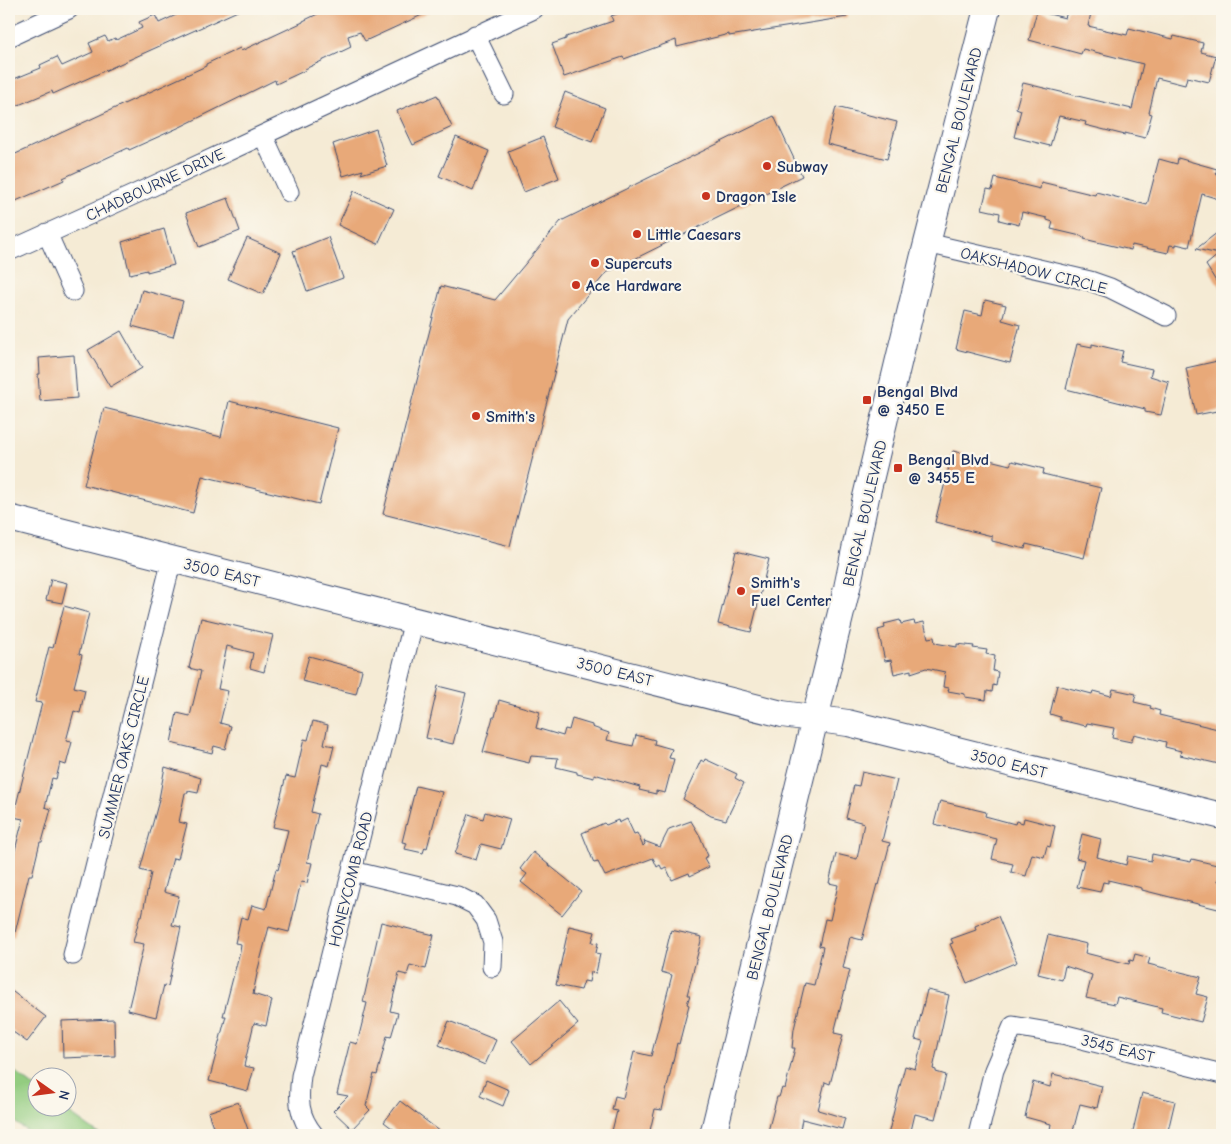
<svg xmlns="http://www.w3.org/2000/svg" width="1231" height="1144" font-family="'Comic Neue',sans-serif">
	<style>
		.green { fill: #93cc80; stroke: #577e6f }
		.building { fill: #e8a979 }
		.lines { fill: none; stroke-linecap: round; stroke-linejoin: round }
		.street-casing { stroke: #3c4b70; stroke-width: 21 }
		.secondary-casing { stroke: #3c4b70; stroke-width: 28 }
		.street { stroke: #fff; stroke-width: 19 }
		.secondary { stroke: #fff; stroke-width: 26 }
		.poi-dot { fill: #c8321e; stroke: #fbf7ec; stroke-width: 2 }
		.labels { text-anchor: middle; stroke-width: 4.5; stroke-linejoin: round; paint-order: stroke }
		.street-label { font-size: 16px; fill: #1b2f5e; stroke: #fbf7ec }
		.poi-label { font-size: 16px; font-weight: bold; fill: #1b2f5e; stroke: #fbf7ec; text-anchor: start }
	</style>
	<rect width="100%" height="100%" fill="#fbf7ec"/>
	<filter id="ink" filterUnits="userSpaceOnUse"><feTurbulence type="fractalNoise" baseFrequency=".02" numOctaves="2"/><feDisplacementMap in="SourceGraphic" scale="10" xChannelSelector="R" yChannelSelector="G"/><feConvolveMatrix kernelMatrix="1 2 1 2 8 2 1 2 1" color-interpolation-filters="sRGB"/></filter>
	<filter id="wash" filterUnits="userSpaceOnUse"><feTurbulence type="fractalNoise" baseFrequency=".0096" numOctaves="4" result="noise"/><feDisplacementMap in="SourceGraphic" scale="20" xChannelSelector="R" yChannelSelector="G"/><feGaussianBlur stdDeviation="1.12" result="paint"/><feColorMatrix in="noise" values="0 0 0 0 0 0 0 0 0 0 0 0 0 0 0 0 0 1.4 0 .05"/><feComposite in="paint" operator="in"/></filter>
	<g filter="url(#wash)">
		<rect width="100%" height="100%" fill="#f5ebd5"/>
		<path class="green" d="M9 1067 37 1089 38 1106 61 1107 100 1135H33L9 1118Z"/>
		<g id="blocks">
			<path class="building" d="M189 9H242L53 94 52 91 9 109V81L41 68 40 65 57 57 62 66 93 52 89 43 105 36 108 41 115 38 116 40 142 28 139 22 155 15 159 23Z
				M328 9H435L365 41 360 32 348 36 351 47 305 69 306 70 276 84 275 80 180 127 129 150 128 148 63 178 64 180 9 204V157L206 66V64L240 48 241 51 303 22V21Z
				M632 9H847V17L729 36V34L677 47 676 40 624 59 623 57 564 77 552 44 566 39V37L613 21 611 16Z
				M1068 9 1091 13 1088 26 1127 35 1129 28 1173 39 1174 36 1203 43 1201 52 1216 56 1209 82 1187 77 1185 85 1157 78 1149 113 1152 114 1145 138 1125 133V135L1085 125 1086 122 1059 116 1050 146 1014 137 1021 110 1016 108 1023 83 1132 109 1143 64 1083 49 1081 54 1029 40 1037 11 1065 18Z
				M565 92 605 108 592 142 552 127Z
				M437 95 452 127 413 145 397 111 422 100 423 101Z
				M836 107 897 122 887 159 827 144Z
				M774 116 802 176 606 273 568 319 510 546 383 514 441 286 495 300 561 221Z
				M376 129 387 166 361 174 363 170 343 176 333 144Z
				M456 137 489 151 473 191 439 176Z
				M543 137 559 178 524 192 508 151Z
				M1178 158 1217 169 1216 174 1222 176V200L1202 194 1189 247 1176 244V246L1170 245 1168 253 1132 245 1131 250 1084 239 1085 237 1051 229 1053 222 1047 220V218L1022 212 1019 225 999 220 1000 213 982 209 987 189 992 190 995 178 1040 189 1041 182 1095 195 1096 192 1147 205 1159 159 1177 164Z
				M354 191 394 209 378 244 338 225Z
				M228 198 240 231 199 247 186 213Z
				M164 229 174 265 147 272V270L130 274 122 242Z
				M1222 229V291L1206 265 1219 254 1196 249Z
				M328 237 343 278 307 291 293 251Z
				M247 238 281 253 263 294 228 279Z
				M142 290 183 301 173 337 132 326Z
				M985 300 1006 305 1002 320 1020 325 1010 363 956 349 965 311 982 315Z
				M121 331 142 368 110 387 88 350Z
				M1077 344 1092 347V344L1123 351 1120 362 1152 369 1150 376 1169 382 1161 415 1145 412V409L1066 389Z
				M74 355 77 398 40 401 38 374H40L39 358Z
				M1222 360V410L1196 415 1186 368Z
				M229 401 338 428 319 504 202 476 193 513 84 485 104 408 221 437Z
				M953 451 1010 465 1012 461 1044 469 1043 474 1101 488 1084 558 1026 544 1025 549 992 541V536L935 522Z
				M736 551 769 559 751 632 718 624Z
				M51 579 67 583 62 603 46 600Z
				M64 606 89 613 79 654 82 655 74 687 85 690 80 713 74 711 66 741 72 742 66 765 60 763 56 779 52 778 45 807 51 809 42 842H40L32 875H29L14 937H9V853L14 854 23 819 13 817 42 703 35 702 49 647 53 648Z
				M201 618 273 635 264 672 250 668 253 653 227 646 218 689 228 691 220 723 231 726 225 749 214 746 212 753 171 743 177 713 190 716 201 671 189 668Z
				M900 620 901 624 914 621 915 624 924 622 928 638 934 637 935 643 957 647V644L974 646 973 648 987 650 986 654 995 656 993 671 998 672 996 686 993 685 992 692 987 691 986 700 965 697V694L948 691 949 688 943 687 945 672 926 668 911 673V670L894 674 891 660 885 661 878 630 885 628 884 624Z
				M309 656 362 670 356 694 302 681Z
				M1057 685 1092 694 1093 691 1111 696 1113 689 1136 694 1134 702 1151 706 1150 708 1160 711 1159 715 1222 730V751L1219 764 1180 755 1181 751 1165 747 1166 742 1134 734 1131 742 1112 738 1114 728 1087 723 1086 726 1060 720V717L1050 714Z
				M438 686 466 693 453 744 426 738Z
				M499 700 540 712 536 728 563 736 565 729 569 730 572 719 592 725V727L609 733 607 740 633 746 636 735 655 740 654 744 672 749 669 758 674 759 665 793 656 791V794L639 790 640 787 594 774V778L577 774V772L556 767 558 758 531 756 529 763 483 752 493 717H495Z
				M313 721 328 725 324 744 334 746 329 766 322 764 311 812 318 814 307 862 312 863 307 883 301 882 289 932 269 927 258 969 253 994 272 1000 266 1026 254 1023 244 1066 254 1068 248 1091 209 1081 226 1016H223L240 951 241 944 235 943 241 917 248 919 252 905 266 909 276 869 278 870 288 830 273 827 286 776 295 778 304 739 308 740Z
				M705 759 737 774 735 778 744 783 726 820 711 816 683 799 701 760 704 762Z
				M165 767 201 778 198 793 188 791V793H185L179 822 187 824 178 859 173 858 164 892 179 896 172 925 181 927 168 986 164 985 156 1017 128 1010 144 944 133 942 140 916H142L151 873 140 870 158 804Z
				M862 772 897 780 882 841 890 843 879 885 877 884 862 940 850 937 843 968 850 970 834 1033 843 1035 830 1084 825 1082 818 1110 845 1118 842 1129 802 1119 799 1135H767L777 1097H779L782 1088 785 1089 795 1048H792L794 1029 805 983 814 985 823 947 819 946 825 919 830 920 838 885 829 883 836 854 857 859 864 823 846 818 854 785 859 786Z
				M416 786 442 792 427 848 425 847 423 853 405 849 407 843 402 842Z
				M940 801 986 812 985 816 1015 824 1016 821 1023 823 1024 818 1055 826 1050 847 1047 846 1044 857 1032 854 1026 876 1011 872 1013 864 992 859 997 839 934 824Z
				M485 812 510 819 501 849 481 844 476 860 455 854 469 814 483 819Z
				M627 819 634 834 637 833 643 846 645 844 644 841 660 847 669 829 691 821 700 836 708 856 704 858 709 867 690 876 689 873 672 880 666 867 662 869 660 865 657 867 653 858 605 876 598 862 594 863 582 833 604 823 606 825 618 820 619 823Z
				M1082 834 1101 839 1097 857 1126 865 1128 856 1151 861 1152 854 1191 862 1192 859 1221 866 1218 881 1222 882V910L1142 890V888L1108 880V883L1103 882 1100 892 1077 887 1084 860 1076 858Z
				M533 852 581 891 562 915 521 882 527 874 520 869Z
				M998 916 1017 962 967 983 950 944 953 943 951 939 976 930 975 926Z
				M381 922 434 935 426 969 410 965 407 975 399 973 390 1011 398 1013 391 1037 387 1036 377 1075 374 1074 366 1106 370 1110 352 1129 333 1111 348 1096 337 1094 350 1042 357 1044 367 1003 363 1002Z
				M569 926 595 932 592 942 598 943 596 953 600 954 596 973 591 972 589 982 584 981 581 990 556 985Z
				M671 930 702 937 687 995H690L687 1004 689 1005 679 1044 677 1043 662 1110 655 1109 649 1135H611L617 1111 612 1110 615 1096 623 1098 634 1052 651 1056 672 975 661 972Z
				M1048 935 1087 944 1085 953 1129 964 1130 960 1133 961 1135 954 1150 958 1148 964 1201 977 1196 994 1208 997 1201 1022 1161 1012 1162 1008 1117 997 1115 1004 1086 998 1092 975 1065 966 1062 980 1038 974Z
				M9 989 46 1017 27 1042 9 1029Z
				M927 990 949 995 933 1069 936 1070V1072L946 1075 935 1119 915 1114 910 1135H888L905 1066 915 1069 923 1041 915 1039Z
				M559 1001 578 1024 531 1064 512 1041Z
				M114 1019 115 1056 63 1058 62 1021Z
				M449 1021 496 1040 485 1065 439 1045Z
				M1053 1074 1102 1086 1097 1108 1080 1104 1072 1135H1049L1051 1124 1025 1117 1033 1082 1050 1087Z
				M486 1080 509 1090 503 1106 480 1096Z
				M1142 1093 1175 1101 1167 1135H1132Z
				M400 1101 445 1135H401L384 1122Z
				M238 1102 250 1135H216L208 1112Z"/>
		</g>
	</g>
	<g filter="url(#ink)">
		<use href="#blocks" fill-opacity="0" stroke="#3c4b70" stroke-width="1"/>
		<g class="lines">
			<g class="street-casing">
				<path id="street" d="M475 35 504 94
					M9 37 69 9
					M263 135 289 192
					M47 233 73 291
					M927 243 1090 281 1110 288 1166 316
					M9 251 153 186 534 9
					M352 871 457 896 475 905 486 920 493 942 492 967
					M73 955 172 559
					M314 1135C298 1116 298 1100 301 1076L414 620
					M978 1135 994 1070 1013 1026 1066 1035 1222 1074"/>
			</g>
			<g class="secondary-casing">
				<path id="secondary" d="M9 518 782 714 848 723 1222 816
					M713 1135 847 588 866 497 923 259 987 9"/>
			</g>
			<use href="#street" class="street"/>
			<use href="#secondary" class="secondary"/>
		</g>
	</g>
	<g class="poi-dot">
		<circle cx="767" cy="166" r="5"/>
		<circle cx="706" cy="196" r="5"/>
		<circle cx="637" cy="234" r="5"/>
		<circle cx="595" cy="263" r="5"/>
		<circle cx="576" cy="285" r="5"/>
		<rect x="862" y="395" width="10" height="10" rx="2.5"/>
		<circle cx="476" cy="416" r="5"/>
		<rect x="893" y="463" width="10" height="10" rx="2.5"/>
		<circle cx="741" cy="591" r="5"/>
	</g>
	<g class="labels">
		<g class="street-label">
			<text transform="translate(958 120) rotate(-76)" y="6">BENGAL BOULEVARD</text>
			<text transform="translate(155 184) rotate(-25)" y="6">CHADBOURNE DRIVE</text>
			<text transform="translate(1034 270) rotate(14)" y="6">OAKSHADOW CIRCLE</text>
			<text transform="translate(864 513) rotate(-77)" y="6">BENGAL BOULEVARD</text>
			<text transform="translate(222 572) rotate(14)" y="6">3500 EAST</text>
			<text transform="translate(615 671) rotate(14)" y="6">3500 EAST</text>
			<text transform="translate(123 757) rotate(-76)" y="6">SUMMER OAKS CIRCLE</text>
			<text transform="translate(1009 763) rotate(14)" y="6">3500 EAST</text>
			<text transform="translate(350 879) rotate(-76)" y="6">HONEYCOMB ROAD</text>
			<text transform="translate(769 907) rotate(-76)" y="6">BENGAL BOULEVARD</text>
			<text transform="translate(1118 1048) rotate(14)" y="6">3545 EAST</text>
		</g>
		<g class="poi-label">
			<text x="777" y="172">Subway</text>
			<text x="716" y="202">Dragon Isle</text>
			<text x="647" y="240">Little Caesars</text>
			<text x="605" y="269">Supercuts</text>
			<text x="586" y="291">Ace Hardware</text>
			<text x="877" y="397">Bengal Blvd<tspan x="877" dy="18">@ 3450 E</tspan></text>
			<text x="486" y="422">Smith's</text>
			<text x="908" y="465">Bengal Blvd<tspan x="908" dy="18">@ 3455 E</tspan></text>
			<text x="751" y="588">Smith's<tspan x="751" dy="18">Fuel Center</tspan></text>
		</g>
	</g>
	<rect width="1231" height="1144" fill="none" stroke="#fbf7ec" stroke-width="30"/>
	<g transform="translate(52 1092) rotate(104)"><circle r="24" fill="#fbf7ec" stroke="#a1a7b3"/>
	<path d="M0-4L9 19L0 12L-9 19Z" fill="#c8321e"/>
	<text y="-8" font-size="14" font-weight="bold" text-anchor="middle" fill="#1b2f5e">N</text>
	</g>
</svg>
